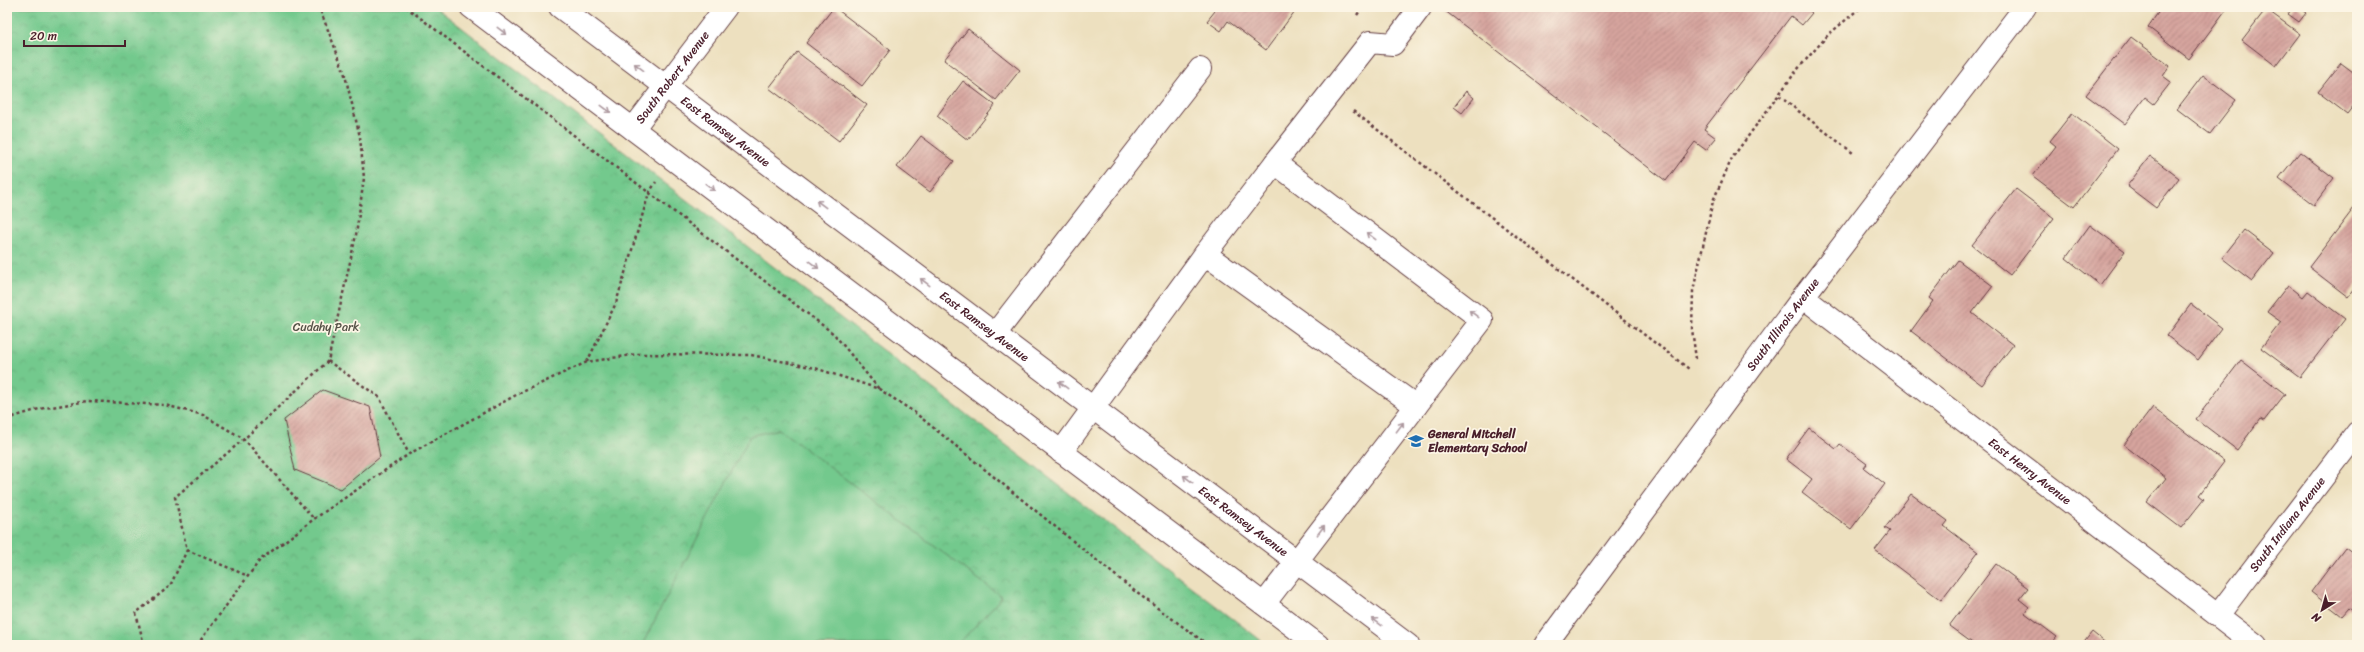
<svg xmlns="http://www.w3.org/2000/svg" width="2364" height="652" font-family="Sriracha,sans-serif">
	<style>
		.park { fill: url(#park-crowns); stroke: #5e745c }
		.garden { fill: #73c98d; stroke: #5e745c }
		.building { fill: url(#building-hatch) }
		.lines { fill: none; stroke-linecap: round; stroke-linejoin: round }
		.minor-casing { stroke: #623c41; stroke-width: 24 }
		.path { stroke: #623c41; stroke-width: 2.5; stroke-dasharray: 3 3; stroke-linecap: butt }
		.minor { stroke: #fff; stroke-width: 22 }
		.oneway { stroke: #ae9aa0 }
		.labels { text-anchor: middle; stroke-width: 3.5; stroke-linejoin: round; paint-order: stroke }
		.street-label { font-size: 12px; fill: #4a1f2b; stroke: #fcf5e5 }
		.park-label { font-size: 12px; fill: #565248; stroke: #fcf5e5 }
		.poi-label { font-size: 12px; font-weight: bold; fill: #4a1f2b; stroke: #fcf5e5; text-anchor: start }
	</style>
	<defs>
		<pattern id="park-crowns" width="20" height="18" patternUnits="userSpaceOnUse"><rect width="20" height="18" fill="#73c98d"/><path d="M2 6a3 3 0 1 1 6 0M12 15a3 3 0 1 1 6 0" fill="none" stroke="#65ac7a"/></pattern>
		<pattern id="building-hatch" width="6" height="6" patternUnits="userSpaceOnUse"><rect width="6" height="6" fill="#d6a49e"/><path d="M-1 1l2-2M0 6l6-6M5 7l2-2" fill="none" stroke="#b08581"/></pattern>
	</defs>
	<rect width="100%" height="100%" fill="#fcf5e5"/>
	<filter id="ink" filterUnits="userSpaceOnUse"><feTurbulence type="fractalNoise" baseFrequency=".025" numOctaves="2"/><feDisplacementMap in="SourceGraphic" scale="8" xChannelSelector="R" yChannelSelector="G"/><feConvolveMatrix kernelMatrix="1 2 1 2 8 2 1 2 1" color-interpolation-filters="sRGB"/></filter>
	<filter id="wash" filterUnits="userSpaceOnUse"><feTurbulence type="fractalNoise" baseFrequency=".012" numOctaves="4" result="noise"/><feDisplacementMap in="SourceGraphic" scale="16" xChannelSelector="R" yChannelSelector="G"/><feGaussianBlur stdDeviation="0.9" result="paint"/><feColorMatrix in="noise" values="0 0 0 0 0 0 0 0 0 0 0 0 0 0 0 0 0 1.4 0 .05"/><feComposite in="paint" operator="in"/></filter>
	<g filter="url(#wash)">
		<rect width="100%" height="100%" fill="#ede0bf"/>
		<path class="park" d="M7 7H435L1267 645H7Z"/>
		<path class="garden" d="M779 429 1002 597 962 640 956 645H642L750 436Z"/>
		<g id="blocks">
			<path class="building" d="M834 7 890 50 862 86 806 43Z
				M1210 7H1298L1266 50 1228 21 1221 31 1207 21 1215 11Z
				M1440 7H1805L1812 13 1802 25 1791 16 1704 129 1716 138 1706 150 1695 142 1666 181Z
				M2162 7H2228L2189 59 2148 27Z
				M2293 7H2298L2306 13 2299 22 2288 14Z
				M2266 9 2300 34 2276 66 2242 40Z
				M968 29 1020 70 996 100 944 60Z
				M2131 37 2170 66 2163 76 2171 82 2154 104 2145 97 2125 124 2086 95Z
				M797 52 867 105 839 141 769 88Z
				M2341 63 2357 75V101L2347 114 2318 92Z
				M2203 75 2236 100 2210 134 2177 109Z
				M963 81 995 105 968 140 937 116Z
				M1466 91 1474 98 1462 113 1454 107Z
				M2072 113 2118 149 2074 207 2033 176 2056 146 2050 141Z
				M921 136 954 161 930 192 897 167Z
				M2300 152 2334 178 2314 205 2279 178Z
				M2150 156 2179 178 2156 208 2127 186Z
				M2016 189 2054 218 2010 275 1972 245Z
				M2354 208 2357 211V285L2348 297 2309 267Z
				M2090 225 2125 251 2100 285 2066 258Z
				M2244 230 2274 253 2252 281 2222 258Z
				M1958 260 1993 286 1972 313 2013 345 1982 385 1911 331 1933 301 1929 298Z
				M2288 285 2303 297 2308 291 2345 319 2300 377 2261 348 2281 322 2267 312Z
				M2191 304 2222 328 2198 360 2167 336Z
				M2241 360 2285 394 2264 421 2260 419 2237 450 2196 419Z
				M323 390 370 407 380 457 341 489 295 470 284 420Z
				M2153 407 2224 462 2199 495 2204 499 2181 528 2147 502 2166 478 2124 445Z
				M1809 428 1836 449 1840 444 1867 464 1864 468 1885 484 1851 529 1802 492 1812 479 1786 459Z
				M1911 494 1948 521 1944 526 1978 552 1941 600 1875 550 1890 531 1885 528Z
				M2345 547 2357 556V615L2349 608 2342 616 2311 592Z
				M1996 564 2028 588 2019 599 2029 607 2025 613 2057 637 2050 645H1975L1949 626Z
				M2092 632 2108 645H2082Z"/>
		</g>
	</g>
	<g filter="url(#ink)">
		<use href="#blocks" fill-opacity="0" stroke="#623c41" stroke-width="1"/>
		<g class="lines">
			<g class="minor-casing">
				<g id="minor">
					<path d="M471 7 1318 645"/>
					<path id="s1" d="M560 7 1408 645"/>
					<path id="s2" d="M633 129 726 7"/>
					<path d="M1275 163 1370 42 1393 44 1420 8"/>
					<path d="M1205 254 1416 406"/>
					<path id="s3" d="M1803 297 2256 645"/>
					<path d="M995 334 1200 69"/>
					<path d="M1061 452 1205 254 1275 163 1482 320 1264 604"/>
					<path id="s4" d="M2218 615 2357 433"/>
					<path id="s5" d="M1545 645 1803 297 2025 7"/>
				</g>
			</g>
			<path class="path" d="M406 7 834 334 879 389
				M1357 15 1363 7
				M1779 96 1853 153
				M1353 111 1689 369
				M1696 359 1692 329 1693 291 1713 201 1732 158 1797 70 1828 35 1861 7
				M328 361 379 397 409 454
				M587 362 616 303 649 193 656 182
				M7 419 39 409 88 401 165 405 203 415 244 439 314 519
				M187 550 248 576
				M144 645 136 613 170 586 187 550 175 497 244 439 328 361 356 235 364 178 360 137 344 71 319 7
				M197 645 260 560 314 519 409 454 518 394 587 362 638 354 751 355 815 368 879 389 914 412 1137 593 1208 645"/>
			<use href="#minor" class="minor"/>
		</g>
		<defs><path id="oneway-shaft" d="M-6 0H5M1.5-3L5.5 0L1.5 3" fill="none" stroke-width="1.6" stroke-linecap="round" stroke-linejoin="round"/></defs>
		<g class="oneway">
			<use href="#oneway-shaft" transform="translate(502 31) rotate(37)"/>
			<use href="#oneway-shaft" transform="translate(639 67) rotate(-143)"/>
			<use href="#oneway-shaft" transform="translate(606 109) rotate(37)"/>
			<use href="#oneway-shaft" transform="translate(710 187) rotate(37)"/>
			<use href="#oneway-shaft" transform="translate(821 204) rotate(-143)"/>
			<use href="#oneway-shaft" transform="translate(1371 236) rotate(-143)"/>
			<use href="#oneway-shaft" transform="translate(814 265) rotate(37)"/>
			<use href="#oneway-shaft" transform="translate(925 282) rotate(-143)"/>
			<use href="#oneway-shaft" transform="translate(1474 314) rotate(-143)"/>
			<use href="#oneway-shaft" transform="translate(1063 385) rotate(-143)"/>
			<use href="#oneway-shaft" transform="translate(1400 427) rotate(-53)"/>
			<use href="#oneway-shaft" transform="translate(1188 479) rotate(-143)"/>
			<use href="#oneway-shaft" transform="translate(1321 530) rotate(-53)"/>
			<use href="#oneway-shaft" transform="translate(1377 622) rotate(-143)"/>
		</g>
	</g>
	<defs>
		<g id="school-bare" transform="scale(1.2)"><path d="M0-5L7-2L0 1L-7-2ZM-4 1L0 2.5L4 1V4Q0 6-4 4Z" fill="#1f6fb2" stroke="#fcf5e5" stroke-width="2.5" paint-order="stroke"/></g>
	</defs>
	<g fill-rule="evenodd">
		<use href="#school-bare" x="1416" y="441"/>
	</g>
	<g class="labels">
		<g class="street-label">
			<text dy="4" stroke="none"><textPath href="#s2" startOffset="65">South Robert Avenue</textPath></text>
			<text dy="4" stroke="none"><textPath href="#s1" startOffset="207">East Ramsey Avenue</textPath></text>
			<text dy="4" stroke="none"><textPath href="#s5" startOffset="399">South Illinois Avenue</textPath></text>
			<text dy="4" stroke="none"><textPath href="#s1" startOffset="531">East Ramsey Avenue</textPath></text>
			<text dy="4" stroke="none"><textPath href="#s3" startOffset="286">East Henry Avenue</textPath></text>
			<text dy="4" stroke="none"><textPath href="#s1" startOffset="855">East Ramsey Avenue</textPath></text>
			<text dy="4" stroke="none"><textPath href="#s4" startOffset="114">South Indiana Avenue</textPath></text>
		</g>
		<g class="park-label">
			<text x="326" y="331">Cudahy Park</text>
		</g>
		<g class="poi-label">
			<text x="1428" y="438">General Mitchell<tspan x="1428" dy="14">Elementary School</tspan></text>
		</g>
	</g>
	<rect width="2364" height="652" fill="none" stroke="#fcf5e5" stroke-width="24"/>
	<g transform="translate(2322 610) rotate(217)" stroke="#fcf5e5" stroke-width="3" paint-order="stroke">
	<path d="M0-3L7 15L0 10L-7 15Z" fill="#4a1f2b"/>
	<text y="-6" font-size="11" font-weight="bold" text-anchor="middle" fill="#4a1f2b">N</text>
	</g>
	<path d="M24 40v6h101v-6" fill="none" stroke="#4a1f2b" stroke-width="2"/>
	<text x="30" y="40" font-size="12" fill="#4a1f2b" stroke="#fcf5e5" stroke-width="3" paint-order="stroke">20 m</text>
</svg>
